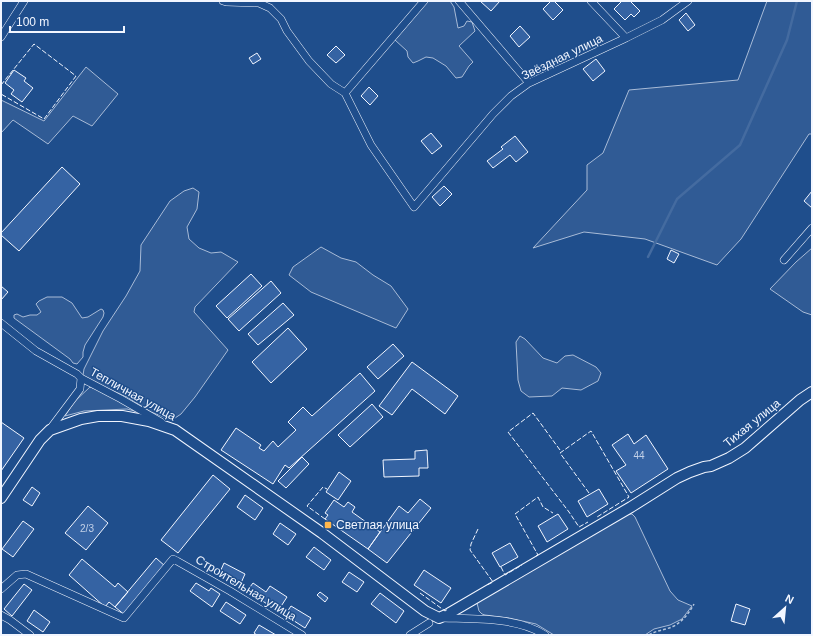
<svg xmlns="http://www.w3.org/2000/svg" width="813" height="636" font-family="Arial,sans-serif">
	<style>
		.built { fill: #305b95; stroke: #a8bbd7 }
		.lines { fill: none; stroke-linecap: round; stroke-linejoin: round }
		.stream { stroke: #446ba0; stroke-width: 2.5 }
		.building { fill: #3563a3; stroke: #f2f6ff }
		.street-casing { stroke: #f2f6ff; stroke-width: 8 }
		.secondary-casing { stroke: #f2f6ff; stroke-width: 12 }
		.path { stroke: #b3c4dc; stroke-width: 1.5; stroke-dasharray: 3 2; stroke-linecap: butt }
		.street { stroke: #1f4e8c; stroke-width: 7 }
		.secondary { stroke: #1f4e8c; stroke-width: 10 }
		.fence { stroke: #f2f6ff; stroke-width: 1; stroke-dasharray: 5 2; stroke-linecap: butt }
		.poi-dot { fill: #ffb74d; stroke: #1f4e8c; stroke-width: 1.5 }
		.labels { text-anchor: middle; stroke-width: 3; stroke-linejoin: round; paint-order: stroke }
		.number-label { font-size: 10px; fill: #c3d1e8 }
		.street-label { font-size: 12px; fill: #f2f6ff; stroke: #1f4e8c }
		.poi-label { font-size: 12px; fill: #f2f6ff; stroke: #1f4e8c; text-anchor: start }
	</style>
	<rect width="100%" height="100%" fill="#1f4e8c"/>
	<path class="built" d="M428 1H450L454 7 458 28 464 26 467 21 472 22 475 31 459 46 473 62 469 66 462 77 456 78 446 66 433 58 426 57 418 61 413 63 408 57 407 51 395 40Z
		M767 1H812V134H809L741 239 717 265 645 239 584 232 533 248 587 190V165L603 153 629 90 738 80Z
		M86 67 118 94 92 126 73 116 48 144 13 120 1 133V100L44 121Z
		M193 188 199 192 197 209 187 227 189 239 199 248 211 253 221 252 238 262 195 307 194 312 228 350 195 397 181 414 175 418 169 419 151 412 127 397 88 380 83 375 84 369 103 331 126 296 140 271 141 245 170 201 184 191Z
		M321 247 341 258 356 262 373 275 391 286 408 309 396 328 311 292 289 275 293 267Z
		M812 248V315L803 312 770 289 796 262Z
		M47 297H62L72 303 82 318 88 317 101 309 103 310 104 313 103 317 85 345 83 352V357L77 364 73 363 70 359 14 318V315L17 314 23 317 30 315H37L41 312 36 304 39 301Z
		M520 336 525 339 543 358 557 363 565 356 573 355 596 367 601 373 598 381 581 390 562 388 552 396 529 397 521 391 518 380 516 342Z
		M90 387 99 390 138 412 127 409 84 411 65 416 74 402Z
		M629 514H632L635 517 670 591 678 600 692 606 682 619 670 625 654 629 645 635H554L536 624 509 618 485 615 482 614 479 611 477 603 480 600Z"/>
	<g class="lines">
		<path class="stream" d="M648 257 677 199 740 145 787 40 797 1"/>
	</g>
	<path class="building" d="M480 1H500L491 11Z
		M551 1H554L563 10 553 20 543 9Z
		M622 1H630L640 11 634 17 631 14 625 20 614 9Z
		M686 13 695 25 688 31 679 20Z
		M520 26 530 37 519 47 510 36Z
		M336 46 345 55 336 63 327 55Z
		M257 53 261 59 253 64 249 58Z
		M596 59 605 71 593 81 583 69Z
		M14 70 26 78 24 81 33 88 22 102 11 94 14 90 5 83Z
		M369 87 378 96 370 105 361 96Z
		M431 133 442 146 432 154 421 141Z
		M515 136 528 152 516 162 510 155 493 168 487 161 503 149 501 147Z
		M62 167 80 184 19 251 1 235V233Z
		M444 186 452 194 440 206 432 197Z
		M812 191V208L804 201Z
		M671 250 679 254 674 263 667 259Z
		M251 274 262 286 227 318 216 306Z
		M271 281 281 293 239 331 228 319Z
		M1 286 8 292 1 300Z
		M283 303 294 315 258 345 248 334Z
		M288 328 307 349 271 383 252 362Z
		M393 344 404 356 378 379 367 367Z
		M412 362 458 396 445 414 412 389 392 415 379 406Z
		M360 373 375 391 289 468 285 465 273 484 221 450 236 428 261 445 259 448 264 451 273 441 278 447 296 430 288 422 303 407 312 416Z
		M372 404 383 417 350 447 338 435Z
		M1 422 24 438 1 471Z
		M628 434 634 444 646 435 668 469 631 493 616 471 626 465 612 445Z
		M427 450 428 468H419V476L384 477 383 460 415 459V451Z
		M302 457 309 464 286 488 278 481Z
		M339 472 351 481 338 500 326 492Z
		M213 475 230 489 178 553 161 540Z
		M32 487 40 493 32 506 23 500Z
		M599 489 608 504 587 517 578 501Z
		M245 495 263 508 255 520 237 507Z
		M420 499 431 508 387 563 368 549 399 506 408 513Z
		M334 500 344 507 348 502 355 507 352 512 380 532 368 549 325 519 328 515 325 513Z
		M88 506 108 523 86 550 65 533Z
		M558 514 568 529 547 542 538 526Z
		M23 521 34 529 13 557 2 549Z
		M280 523 296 534 288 545 273 534Z
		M510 543 518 557 500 567 492 553Z
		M314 547 331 560 324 570 306 557Z
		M156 558 166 567 126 616 115 607Z
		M82 559 115 587 118 583 128 592 115 607 109 602 105 607 69 575Z
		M224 563 245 574 241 583 220 572Z
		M424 570 451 588 441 603 414 585Z
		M349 572 364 582 357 592 342 582Z
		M196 583 209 591 211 588 220 594 212 607 190 591Z
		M253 583 266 592 270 586 287 597 278 611 247 591Z
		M24 584 32 590 12 616 4 609Z
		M320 592 328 598 325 602 317 595Z
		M380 593 404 611 396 623 371 604Z
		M226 602 246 615 240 624 220 611Z
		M736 604 750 609 745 625 731 621Z
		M291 606 311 618 305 628 285 615Z
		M34 610 50 622 43 632 27 621Z
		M259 625 276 635H257L254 633Z"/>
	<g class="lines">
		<g class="street-casing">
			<path id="street" d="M223 1 226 2 259 3 270 8 281 19 287 31 309 61 331 84 345 93 371 145 414 207 493 114 511 96 529 83 626 38 662 20 688 1
				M459 1 529 83
				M591 1 626 38
				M1 37 24 1
				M345 93 424 1
				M784 260 812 228
				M1 323 36 351 77 374 81 378 80 389 50 429
				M81 378 121 399 161 422
				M1 589 17 575 26 574 124 618 173 559 177 561 230 591 302 635
				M1 615 10 620 30 635
				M443 618C475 619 517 617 545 635
				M410 635 429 623"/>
		</g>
		<g class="secondary-casing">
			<path id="secondary" d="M1 498 40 440 50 430 81 419 98 416H122L149 421 175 430 322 533 425 611 439 618 448 614 631 507 677 478 690 472 704 467 711 466 729 458 745 448 800 400 812 392"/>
		</g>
		<path class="path" d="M649 635C657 630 666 630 674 626 683 621 689 613 694 604"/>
		<use href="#street" class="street"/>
		<use href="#secondary" class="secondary"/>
		<path class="fence" d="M1 85 34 44 76 76 44 119 1 94
			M560 450 533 413 508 432 569 512 579 527 588 522
			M589 493 560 453 591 431 629 497 597 517
			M325 519 307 506 323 487 327 489
			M478 529 471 544 470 550 493 582 487 585
			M536 556 538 555 515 514 538 497 543 507 553 513
			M501 567 505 575 522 565
			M420 593 445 611 448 609"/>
	</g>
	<rect class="poi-dot" x="324" y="521" width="8" height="8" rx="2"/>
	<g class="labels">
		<g class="number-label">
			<text x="639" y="459">44</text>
			<text x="87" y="532">2/3</text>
		</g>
		<g class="street-label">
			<text transform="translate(562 57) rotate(-26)" y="4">Звёздная улица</text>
			<text transform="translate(133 394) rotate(29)" y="4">Тепличная улица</text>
			<text transform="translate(752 423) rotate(-39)" y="4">Тихая улица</text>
			<text transform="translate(246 588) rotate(31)" y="4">Строительная улица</text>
		</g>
		<g class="poi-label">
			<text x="336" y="529">Светлая улица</text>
		</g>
	</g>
	<rect width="813" height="636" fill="none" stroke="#f2f6ff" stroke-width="4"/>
	<g transform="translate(785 608) rotate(27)" stroke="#1f4e8c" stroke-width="3" paint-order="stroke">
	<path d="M0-3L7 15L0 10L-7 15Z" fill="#f2f6ff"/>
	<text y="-6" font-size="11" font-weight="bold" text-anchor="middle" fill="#f2f6ff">N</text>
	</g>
	<path d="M10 26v6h114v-6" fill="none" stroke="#f2f6ff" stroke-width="2"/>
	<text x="16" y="26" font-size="12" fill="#f2f6ff" stroke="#1f4e8c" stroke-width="3" paint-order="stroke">100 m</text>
</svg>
